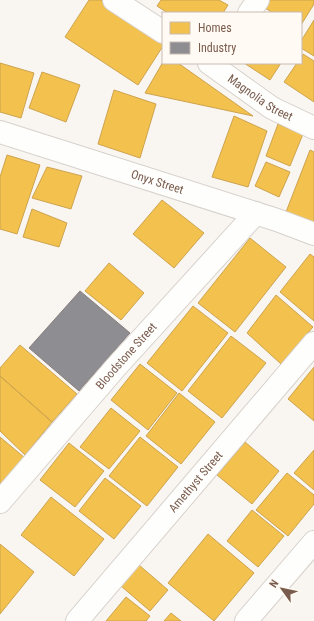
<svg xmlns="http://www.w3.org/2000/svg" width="314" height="621" font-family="'Roboto Condensed',sans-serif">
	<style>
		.homes { fill: #f2c14e; stroke: #cea34e }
		.industry { fill: #8d8d92; stroke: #877e7d }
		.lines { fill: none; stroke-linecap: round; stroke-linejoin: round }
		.minor-casing { stroke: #d7d1cb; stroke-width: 24 }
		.minor { stroke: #fefefd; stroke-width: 22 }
		.labels { text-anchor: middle; stroke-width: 4; stroke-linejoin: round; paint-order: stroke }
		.street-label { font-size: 12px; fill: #7a5c4d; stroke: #fffaf3 }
	</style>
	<rect width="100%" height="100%" fill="#f9f5f0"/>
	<path class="homes" d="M89 0H101L163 41V46L138 85 65 37Z
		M161 0H219L228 5 223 13H168L157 6Z
		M265 0H314V4L301 25V13H273L262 6Z
		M314 20V56L301 48V41Z
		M303 54 314 61V102L284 82 297 63H301Z
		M163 62 178 63 253 116 145 93Z
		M0 63 34 73 21 118 0 112Z
		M244 63H281L270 80Z
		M42 72 80 85 66 122 29 108Z
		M114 90 156 104 140 158 98 144Z
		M234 116 267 131 248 187 212 177Z
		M278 124 303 134 290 166 266 156Z
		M310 150 314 152V224L286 212Z
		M7 155 40 165 17 234 0 229V177Z
		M266 162 290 172 279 197 255 186Z
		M47 167 82 176 71 209 32 198Z
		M162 200 204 233 174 268 133 234Z
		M32 209 67 223 59 247 23 237Z
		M250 238 286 267 235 332 198 303Z
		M310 254 314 257V321L280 292Z
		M109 263 144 293 121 320 85 291Z
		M276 295 313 327 281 364 247 333Z
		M193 306 228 333 182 391 147 363Z
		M231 336 266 363 222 418 188 391Z
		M20 345 77 394 52 422 0 376V368Z
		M140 364 177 393 148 430 111 400Z
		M314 367V421L288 399Z
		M0 376 52 422 25 455 0 431Z
		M179 393 215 422 181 464 146 436Z
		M111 408 140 431 109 469 80 447Z
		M0 437 25 458 0 485Z
		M140 437 178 467 147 506 109 476Z
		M245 442 279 471 252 504 217 475Z
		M69 443 104 471 75 507 40 480Z
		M314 450V490L294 473Z
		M287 473 314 495V504L288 536 256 510Z
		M105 478 141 506 114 539 79 511Z
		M51 497 104 539 74 576 21 535Z
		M252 510 284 536 258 567 227 541Z
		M208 534 254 573 214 621 168 583Z
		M0 544 34 572 0 614Z
		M139 565 168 590 150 611 121 586Z
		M126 597 150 616 146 621H106Z
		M171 613 181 621H164Z"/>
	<path class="industry" d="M80 291 130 333 79 391 29 348Z"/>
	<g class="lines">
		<g class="minor-casing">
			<g id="minor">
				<path d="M114 0 163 32"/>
				<path d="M249 13 258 0"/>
				<path id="s1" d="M209 63 272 108 314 128"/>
				<path id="s2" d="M0 132 277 220 314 234"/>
				<path id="s3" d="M0 502 116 367 256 213"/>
				<path id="s4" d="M77 621 314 343"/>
				<path d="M246 621 314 542"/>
			</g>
		</g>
		<use href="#minor" class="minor"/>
	</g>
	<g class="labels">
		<g class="street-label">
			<text dy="4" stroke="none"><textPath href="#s1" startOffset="62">Magnolia Street</textPath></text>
			<text dy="4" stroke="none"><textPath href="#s2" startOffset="165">Onyx Street</textPath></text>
			<text dy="4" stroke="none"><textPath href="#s3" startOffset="193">Bloodstone Street</textPath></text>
			<text dy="4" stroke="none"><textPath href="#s4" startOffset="183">Amethyst Street</textPath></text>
		</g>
	</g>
	<rect x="162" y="12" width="140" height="52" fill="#fffaf3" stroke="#cabbb1"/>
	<rect x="170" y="22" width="20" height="12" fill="#f2c14e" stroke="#cabbb1"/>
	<text x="198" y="32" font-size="12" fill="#7a5c4d">Homes</text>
	<rect x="170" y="42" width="20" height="12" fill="#8d8d92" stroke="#cabbb1"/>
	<text x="198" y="52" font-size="12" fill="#7a5c4d">Industry</text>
	<g transform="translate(282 589) rotate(303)" stroke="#fffaf3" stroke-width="3" paint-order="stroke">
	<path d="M0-3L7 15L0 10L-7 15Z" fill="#7a5c4d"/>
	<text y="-6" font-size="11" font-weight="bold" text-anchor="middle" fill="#7a5c4d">N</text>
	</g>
</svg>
